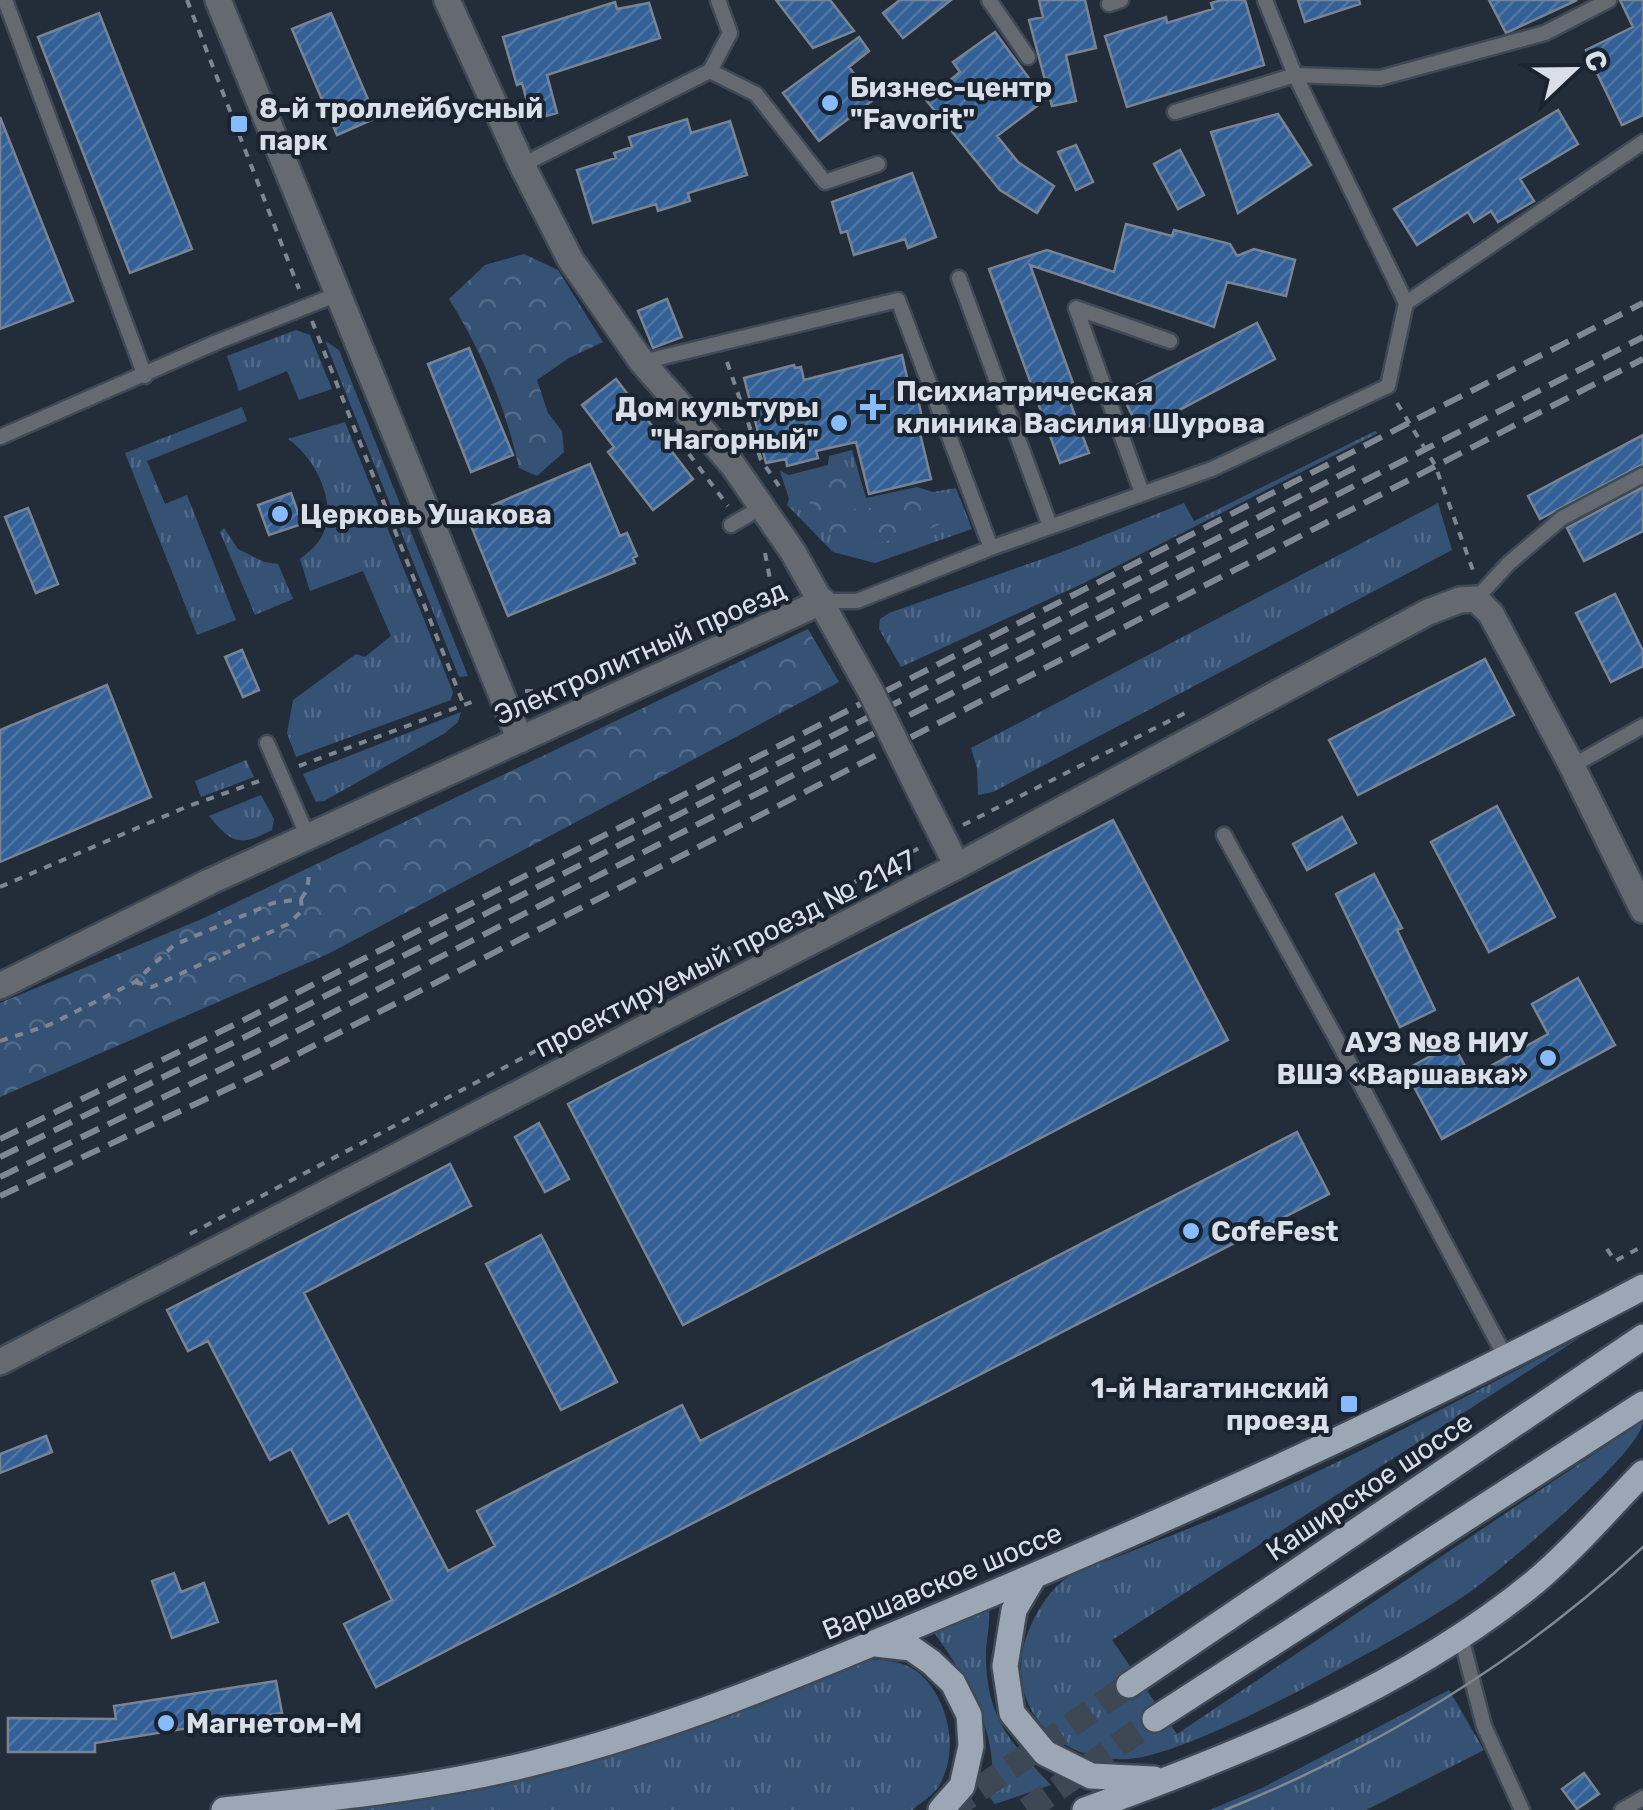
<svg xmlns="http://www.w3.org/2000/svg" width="1643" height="1810" font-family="Rubik,sans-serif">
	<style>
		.grass { fill: url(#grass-tufts) }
		.forest { fill: url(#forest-crowns) }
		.building { fill: url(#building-hatch); stroke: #788493; stroke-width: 2.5 }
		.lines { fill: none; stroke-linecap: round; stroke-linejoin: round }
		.primary-tunnel { stroke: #3e4854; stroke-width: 25; stroke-dasharray: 25 12; stroke-linecap: butt }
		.service-casing { stroke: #404956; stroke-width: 19 }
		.tertiary-casing { stroke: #404956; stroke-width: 30 }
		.primary-casing { stroke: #404956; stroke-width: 30 }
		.path { stroke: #7e8691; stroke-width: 4; stroke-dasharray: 8 8; stroke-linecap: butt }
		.service { stroke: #656a71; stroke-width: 14 }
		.tertiary { stroke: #656a71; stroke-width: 25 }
		.primary { stroke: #9ca7b5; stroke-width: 25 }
		.tram { stroke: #7f8792; stroke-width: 2.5 }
		.rail { stroke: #7f8792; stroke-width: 6; stroke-dasharray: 20 10; stroke-linecap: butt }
		.tertiary-bridge-casing { stroke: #404956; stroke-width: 30; stroke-linecap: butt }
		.tertiary-bridge { stroke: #656a71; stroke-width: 25 }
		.poi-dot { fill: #87bbfb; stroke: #1a2430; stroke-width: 4 }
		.labels { text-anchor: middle; stroke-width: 8; stroke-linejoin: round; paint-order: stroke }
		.poi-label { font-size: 28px; font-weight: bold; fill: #d9dfe8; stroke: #1a2430; text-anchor: start }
		.street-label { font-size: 28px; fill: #d9dfe8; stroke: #1a2430 }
	</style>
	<defs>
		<pattern id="grass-tufts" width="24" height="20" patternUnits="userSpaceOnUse" patternTransform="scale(2.5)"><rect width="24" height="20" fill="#355275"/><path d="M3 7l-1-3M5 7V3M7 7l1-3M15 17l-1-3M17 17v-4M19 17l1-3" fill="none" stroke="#526a89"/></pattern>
		<pattern id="forest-crowns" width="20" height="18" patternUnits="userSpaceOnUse" patternTransform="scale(2.5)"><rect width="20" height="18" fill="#355275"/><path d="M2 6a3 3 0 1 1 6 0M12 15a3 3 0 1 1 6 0" fill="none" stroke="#526a89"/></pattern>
		<pattern id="building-hatch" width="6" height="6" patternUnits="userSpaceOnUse" patternTransform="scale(2.5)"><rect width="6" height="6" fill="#336096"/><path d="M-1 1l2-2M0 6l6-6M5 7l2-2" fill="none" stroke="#5076a5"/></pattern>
	</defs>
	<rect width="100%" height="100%" fill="#232d3a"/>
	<path class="grass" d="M296 330 310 335 332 389 299 400 287 371 239 391 227 356Z
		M325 341 339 350 468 676 459 677Z
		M242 407 247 421 147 461 165 504 187 495 236 620 197 635 125 453Z
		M345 422 453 692 451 700 296 757 287 733 293 700 356 654 365 657 391 636 363 571 310 591 300 559C307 553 318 545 322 536 339 504 315 457 288 439Z
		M1375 431 1378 433 1082 584 901 667 879 629 880 619 889 613 1062 552 1184 503 1194 521Z
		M852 450 866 498 917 487 933 492 956 488 972 529 875 563 833 552 787 505 789 499 780 471 789 475 828 465 829 456Z
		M1438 503 1452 550 993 792 978 795 977 768 971 748Z
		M224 528 238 549 264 562 278 564 293 599 255 615 220 532Z
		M461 712 458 722 445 733 324 801 316 802 303 774Z
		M246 760 254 777 201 797 195 781Z
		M261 795 274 819 272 830C240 847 232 844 209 816Z
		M1581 1337 1112 1640 1177 1734 1643 1421C1643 1452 1497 1573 1467 1594 1427 1621 1385 1644 1343 1667 1296 1693 1178 1756 1128 1759 1051 1763 998 1697 1031 1625 1039 1608 1051 1588 1068 1577 1081 1568 1101 1563 1117 1557 1156 1541 1197 1526 1236 1509 1354 1458 1467 1395 1581 1337Z
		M981 1610 989 1611C990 1624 987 1637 986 1650 985 1716 1008 1740 1051 1785L995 1804 990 1798C1002 1738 969 1681 935 1634L937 1628Z
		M867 1659C885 1660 905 1661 919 1673 950 1700 961 1756 936 1790 930 1797 919 1804 912 1810H316Z
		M1449 1690 1484 1750 1366 1810H1210L1264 1787Z"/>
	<path class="forest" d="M524 254 558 270 603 342 569 358 537 380 548 413 562 431 564 452 537 476 519 468C506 408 482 352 449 299L485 265Z
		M844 460 855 487 854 509C883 512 935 475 952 516L939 525 906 538 856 546 831 534 797 484 824 478Z
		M808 629 839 682 328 954 0 1097V1003L204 918Z"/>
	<path class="building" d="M776 0H830L854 31 813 48Z
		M900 0H951L903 38 883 13Z
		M1039 0H1085L1096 48 1066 55 1076 101 1052 106 1029 20 1043 17Z
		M1222 0H1245L1264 65 1127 107 1105 36 1166 17 1167 23 1213 9 1211 3Z
		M1298 0H1359L1360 4 1305 22Z
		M1489 0H1577L1506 33Z
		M1620 0H1643V115L1622 125 1586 50 1633 27Z
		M615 2 617 9 649 3 660 38 547 75 557 113 532 120 522 83 517 85 503 37Z
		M99 13 192 249 130 273 38 37Z
		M331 13 376 118 337 135 292 29Z
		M995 32 1045 100 997 136 1018 162 1054 186 1037 213 1000 190 926 100 960 72 953 62Z
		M859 37 869 51 849 67 873 100 819 141 783 93Z
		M1558 110 1578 144 1520 179 1534 201 1498 222 1491 211 1474 222 1468 212 1417 245 1394 209Z
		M1278 114 1311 165 1238 213 1211 132Z
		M0 117 73 301 0 329Z
		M687 119 691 133 730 121 747 175 688 193 690 201 658 211 656 204 593 223 577 170 616 158 614 153 632 147 629 137Z
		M1076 145 1093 182 1076 190 1058 152Z
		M1180 150 1204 195 1178 209 1154 164Z
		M912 173 936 237 908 248 905 239 854 255 847 231 841 233 832 202Z
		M1126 224 1172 236 1174 230 1230 244 1237 256 1254 249 1295 260 1286 296 1227 282 1214 327 1030 265 1073 383 1064 386 1089 453 1060 463 989 269 1047 250 1114 272Z
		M667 299 682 337 653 348 638 311Z
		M1257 323 1275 359 1140 431 1121 393Z
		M469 348 513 455 471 472 428 364Z
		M902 355 912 400 918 399 923 423 918 425 931 479 869 494 856 442 816 451 818 458 787 466 786 459 766 463 744 378 794 365 795 368 801 367 804 380Z
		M616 379 693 479 653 510 608 452 614 447 582 405Z
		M1643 435V464L1540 519 1528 496Z
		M590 464 620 536 627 533 637 556 633 558 635 563 508 616 467 516Z
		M1643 487V531L1584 561 1567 528Z
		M291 493 302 524 269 535 258 505Z
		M28 508 58 584 36 593 5 517Z
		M1615 594 1643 651V666L1611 682 1576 613Z
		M242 650 259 690 243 697 225 657Z
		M1485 659 1514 715 1358 795 1329 740Z
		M107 685 151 797 0 862V730Z
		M1497 806 1555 917 1489 952 1431 842Z
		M1342 817 1356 843 1307 870 1293 844Z
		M1113 820 1228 1040 683 1325 568 1104Z
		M1374 874 1402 928 1397 930 1435 1010 1400 1027 1336 894Z
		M1578 978 1615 1045 1442 1139 1405 1070 1453 1044 1471 1077 1548 1034 1532 1004Z
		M539 1123 569 1179 545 1192 515 1137Z
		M1297 1132 1329 1194 376 1687 344 1624 392 1600 348 1513 329 1523 291 1449 270 1460 208 1341 188 1351 167 1310 450 1164 471 1206 304 1293 448 1571 495 1546 477 1511 682 1405 700 1441Z
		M541 1235 617 1382 561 1410 486 1264Z
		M46 1436 52 1452 0 1473V1454Z
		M174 1573 181 1592 204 1583 218 1622 172 1638 152 1581Z
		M276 1681 282 1713 95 1743V1752H8V1718L116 1719 114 1706Z
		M1584 1773 1599 1794 1577 1809 1562 1789Z"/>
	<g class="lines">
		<path class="primary-tunnel" d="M949 1810 1129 1685
			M1027 1810 1155 1719"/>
		<g class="service-casing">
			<path id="service" d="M5 0 145 376
				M989 0 1028 57
				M1109 4 1121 0
				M710 71 756 94 825 182 878 164
				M1175 112 1295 75 1380 78 1545 33 1609 0
				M522 165 710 71 730 33 718 0
				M959 278 1050 526
				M1406 303 1643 142
				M642 362 898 300 991 548
				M0 437 217 342 338 294
				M1142 493 1076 308 1170 341
				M731 525 762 507
				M1476 599 1508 564 1562 518 1643 475
				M823 601H857L991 548 1212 469 1388 386 1406 303 1295 75 1265 0
				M267 743 308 837
				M1572 766 1643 726
				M1224 835 1343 1051 1507 1360
				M1461 1637 1484 1726 1522 1810
				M1622 1810 1643 1798"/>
		</g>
		<g class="tertiary-casing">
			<path id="tertiary" d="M218 0 520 740
				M447 0 522 165 570 259 642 362 732 464 793 552 871 692
				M922 796 957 866
				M0 986 211 881 823 601
				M0 1362 957 866 1428 612 1460 600 1476 599 1491 614 1572 766 1643 910"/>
		</g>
		<g class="primary-casing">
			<path id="primary" d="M1034 1576 1014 1610 1005 1666 1012 1713 1045 1753 1091 1776 1154 1779
				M876 1644 911 1648 931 1662 953 1683 969 1715 971 1746 962 1786 941 1810
				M1129 1685 1643 1337
				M1155 1719 1643 1404
				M224 1810C330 1798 438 1788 541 1761 687 1724 826 1663 965 1605 1196 1508 1422 1405 1643 1287
				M1085 1810C1240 1754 1408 1687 1536 1581 1574 1549 1608 1509 1643 1473"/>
		</g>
		<path class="path" d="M187 0 299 289
			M312 321 463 703
			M727 362 761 460 779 486
			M1397 403 1435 465 1475 576
			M689 454 728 506
			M765 553 773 595 785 588
			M525 691H550L552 697
			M551 691 773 595 775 597
			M299 766 477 700
			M963 825 1191 710
			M0 887 186 807 262 780
			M301 899 307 890 309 875
			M0 1041 49 1025 135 982 174 945 273 903 301 899 302 911 288 924 152 987 135 982
			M190 1234 919 848
			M1607 1249 1615 1261 1643 1246"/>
		<use href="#service" class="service"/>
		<use href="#tertiary" class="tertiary"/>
		<use href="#primary" class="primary"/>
		<path class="tram" d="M1225 1810C1380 1747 1521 1661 1643 1547"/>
		<path class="rail" d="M0 1139 242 1021 1643 303
			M0 1157 249 1035 1362 464
			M0 1177 256 1052 1643 337
			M0 1196 261 1073 1643 359"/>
		<g class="tertiary-bridge-casing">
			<path id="tertiary-bridge" d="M871 692 922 796"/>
		</g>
		<use href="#tertiary-bridge" class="tertiary-bridge"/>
	</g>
	<g class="poi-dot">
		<circle cx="830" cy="103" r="10"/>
		<rect x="229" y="114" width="20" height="20" rx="5"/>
		<path d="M868 392h10v10h10v10h-10v10h-10v-10h-10v-10h10z"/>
		<circle cx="839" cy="423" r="10"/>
		<circle cx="280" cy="514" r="10"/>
		<circle cx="1548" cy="1058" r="10"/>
		<circle cx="1191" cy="1231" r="10"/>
		<rect x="1339" y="1394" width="20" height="20" rx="5"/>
		<circle cx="166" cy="1723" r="10"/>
	</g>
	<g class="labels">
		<g class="poi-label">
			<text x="850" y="97">Бизнес-центр<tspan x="850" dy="32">"Favorit"</tspan></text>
			<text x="259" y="118">8-й троллейбусный<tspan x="259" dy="32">парк</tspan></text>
			<text x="896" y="401">Психиатрическая<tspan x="896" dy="32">клиника Василия Шурова</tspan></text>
			<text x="819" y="417" text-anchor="end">Дом культуры<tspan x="819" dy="32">"Нагорный"</tspan></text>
			<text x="300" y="524">Церковь Ушакова</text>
			<text x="1528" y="1052" text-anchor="end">АУЗ №8 НИУ<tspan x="1528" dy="32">ВШЭ «Варшавка»</tspan></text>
			<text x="1211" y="1241">CofeFest</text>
			<text x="1329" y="1398" text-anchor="end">1-й Нагатинский<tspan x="1329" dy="32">проезд</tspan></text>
			<text x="186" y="1733">Магнетом-М</text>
		</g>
		<g class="street-label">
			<text transform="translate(640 652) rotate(-24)" y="10">Электролитный проезд</text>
			<text transform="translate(725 953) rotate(-27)" y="10">проектируемый проезд № 2147</text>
			<text transform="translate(1369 1486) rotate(-34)" y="10">Каширское шоссе</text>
			<text transform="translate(942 1581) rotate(-23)" y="10">Варшавское шоссе</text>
		</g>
	</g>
	<g transform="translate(1573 70) rotate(68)" stroke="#1a2430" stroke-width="8" paint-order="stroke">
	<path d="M0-8L18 38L0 25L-18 38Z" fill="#d9dfe8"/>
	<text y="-15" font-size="28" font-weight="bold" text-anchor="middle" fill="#d9dfe8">С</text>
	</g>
</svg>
